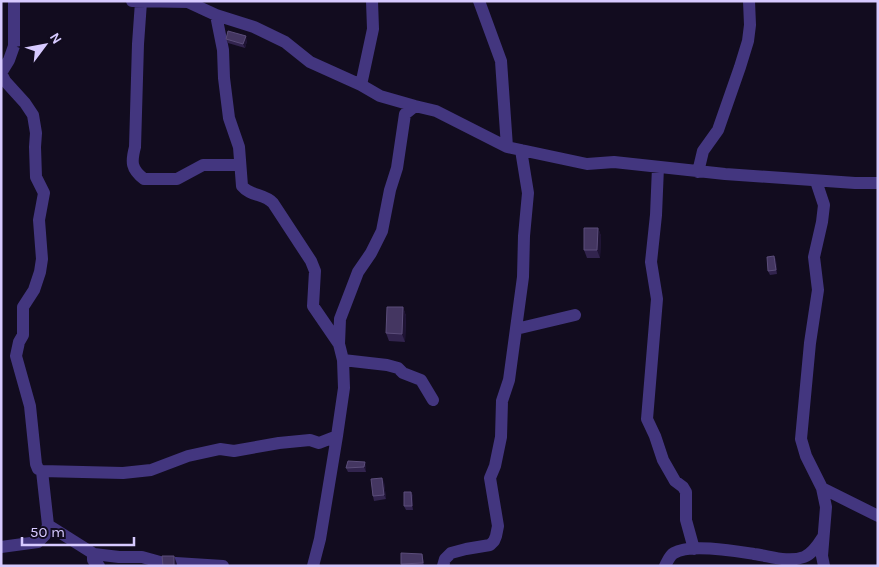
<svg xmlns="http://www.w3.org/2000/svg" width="879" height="567" font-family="Karla,sans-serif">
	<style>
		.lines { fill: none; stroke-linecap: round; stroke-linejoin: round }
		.minor { stroke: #43367f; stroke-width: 12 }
		.wall { fill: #32244e }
		.shaded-wall { fill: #1e1333 }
		.building { fill: #443661; stroke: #5b4d7a }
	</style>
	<rect width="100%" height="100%" fill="#120c1f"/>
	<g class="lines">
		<path class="minor" d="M14 1V46L9 60 1 73 5 81 25 103 33 115 36 133 35 147 36 177 44 193 39 220 42 259 40 272 34 290 23 307V335L19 342 16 356 30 406 36 464 38 469 42 471 123 473 151 470 188 456 220 449 234 451 279 443 310 440 319 443 337 436
			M132 1 188 2 216 15 254 27 285 42 310 62 361 85 380 96 415 106 436 111 507 147 587 164 614 162 725 174 855 183H878
			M479 1 501 61 507 147
			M141 2 138 44 135 147C131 162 131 169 144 179H177L203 165H240
			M216 15 223 50 224 78 229 118 239 147 242 186C250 196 265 194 273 203L311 261 315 271 313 306 339 344
			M361 85 373 29 372 1
			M658 167 656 215 651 262 657 299 647 419 655 436 663 460 675 481 683 487 686 492V520L694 549
			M698 172 703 151 718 130 740 67 748 41 750 25 749 1
			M816 181 824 205 822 222 814 257 818 290 810 343 801 439 806 456 822 488 826 507 822 556 824 566
			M516 329 575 315
			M343 360 387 365 398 368 403 373 421 380 433 400
			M822 488 878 516
			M48 525 94 554
			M1 547 38 542 45 535 48 525 42 471
			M99 566 93 560V556L94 554 119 557H142L160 562 223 566
			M313 566 320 539 337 436 344 388 343 360 339 344 340 319 358 272 371 253 382 231 390 190 397 168 405 114 415 106
			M443 566 445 559 451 553 466 549 490 545 494 541 496 536 498 526 490 478 495 466 501 437 502 401 509 380 523 277 524 236 528 193 521 150
			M665 566C668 561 669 556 674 553 690 543 735 551 754 554 770 556 788 563 804 557 812 554 818 545 823 537"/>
	</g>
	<path class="wall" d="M226 39 247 41 245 48 228 43Z
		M598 228 601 236 600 258H587L584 250Z
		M774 256 776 260 777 274 770 275 768 271Z
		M403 307 406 316 405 342 389 341 386 333Z
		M366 466V472H348L346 468Z
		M384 482 386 499 374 501 373 496Z
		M411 492 413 496V510H406L404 506Z
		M422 554 423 558 424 566H402L401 564Z"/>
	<path class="shaded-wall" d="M246 36 247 41 245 48 243 44Z
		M598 228 601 236 600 258 597 250Z
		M774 256 776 260 777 274 776 270Z
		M403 307 406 316 405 342 402 334Z
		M365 462 366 466V472L364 467Z
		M382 478 384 482 386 499 384 495Z
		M411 492 413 496V510L412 506Z
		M174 556 177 564V566H174Z"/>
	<path class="building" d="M228 31 246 36 243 44 226 39Z
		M584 228H598L597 250H584Z
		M774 256 776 270 768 271 767 257Z
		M387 307H403L402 334 386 333Z
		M348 461 365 462 364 467 346 468Z
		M382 478 384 495 373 496 371 479Z
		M404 492H411L412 506H404Z
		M401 553 422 554 423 563 401 564Z
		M162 556H174V566H163Z"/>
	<rect width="879" height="567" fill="none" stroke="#d7caff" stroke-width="5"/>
	<g transform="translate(45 45) rotate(58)" stroke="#120c1f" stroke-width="4" paint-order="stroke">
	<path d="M0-4L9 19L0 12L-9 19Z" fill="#d7caff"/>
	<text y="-8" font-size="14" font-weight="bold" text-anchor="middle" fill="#d7caff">N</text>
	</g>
	<path d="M22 537v8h112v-8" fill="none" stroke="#d7caff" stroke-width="2.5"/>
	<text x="30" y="537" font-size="15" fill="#d7caff" stroke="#120c1f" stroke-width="4" paint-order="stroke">50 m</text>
</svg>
